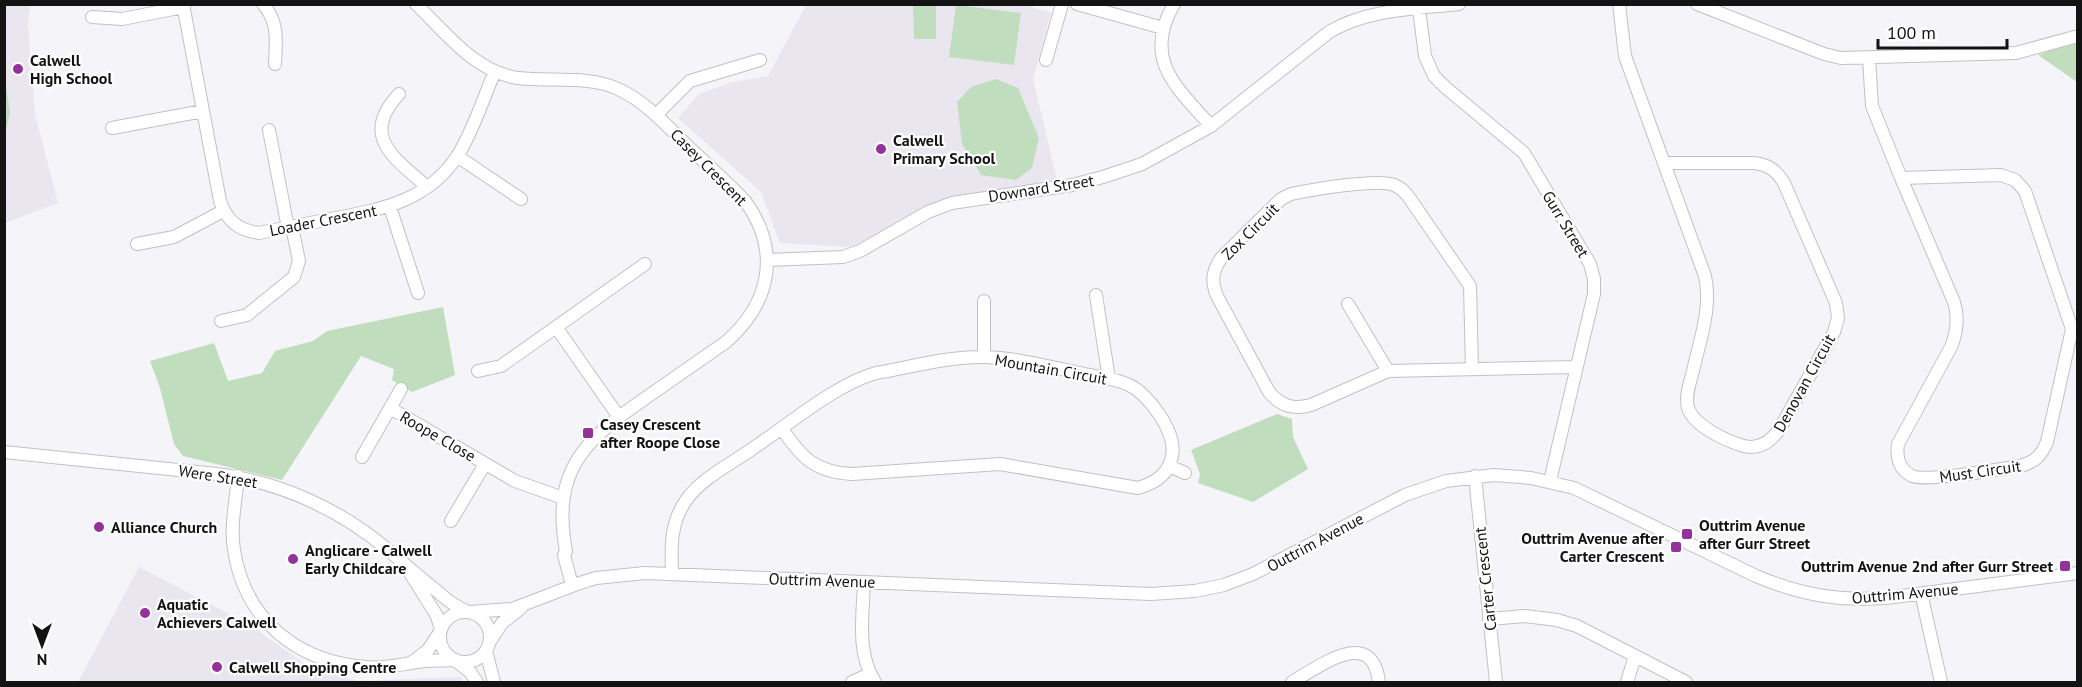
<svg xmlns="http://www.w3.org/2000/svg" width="2082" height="687" font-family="'PT Sans',sans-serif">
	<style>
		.built { fill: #eae6f0 }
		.green { fill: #c0ddbe }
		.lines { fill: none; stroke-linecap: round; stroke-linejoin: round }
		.minor-casing { stroke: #c2c0c5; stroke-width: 14 }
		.minor { stroke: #fff; stroke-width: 12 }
		.poi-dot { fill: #93329a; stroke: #fff; stroke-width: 2 }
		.labels { text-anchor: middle; stroke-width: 4.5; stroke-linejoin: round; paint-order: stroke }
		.poi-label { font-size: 16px; font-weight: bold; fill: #131314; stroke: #fff; text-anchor: start }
		.street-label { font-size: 16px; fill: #131314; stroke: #fff }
	</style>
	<rect width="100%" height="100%" fill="#f5f4f8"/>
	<path class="built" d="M1022 4 1051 13 1033 79 1057 180 946 201 851 247 780 243 761 192 678 118 699 94 733 82 768 76 806 5Z
		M5 5H30L28 24 35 114 58 203 5 223Z
		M139 567 250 625 302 662 357 681 461 677 463 682H78Z"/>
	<path class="green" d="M913 5H936V39H914Z
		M956 5 1021 13 1014 65 949 57Z
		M2077 40V82L2038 55Z
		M996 79 1018 88 1039 138 1032 168 1016 180 981 175 962 144 957 102 971 87Z
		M5 80 10 112 5 135H4Z
		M443 307 455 375 412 392 392 380 394 369 361 356 282 480 183 456 174 444 160 388 150 361 214 343 228 381 262 373 275 351 313 341 327 331Z
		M1277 414 1292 419 1293 437 1308 469 1253 502 1198 483 1200 474 1191 450Z"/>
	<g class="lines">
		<g class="minor-casing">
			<path id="minor" d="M183 4 220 201C227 221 238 230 259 233 285 228 310 223 336 218 384 209 429 200 458 155 474 129 483 99 495 71
				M263 4C279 22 276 41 275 64
				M416 4C446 33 475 72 518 78 550 82 588 75 618 89 649 103 671 131 695 153 712 169 729 184 745 201 781 250 771 303 726 342 700 360 673 379 647 397 585 440 551 469 566 551L564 555 572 585
				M1077 4 1163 28
				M1174 4C1142 59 1176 87 1211 126
				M1619 4 1625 56 1705 276C1712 308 1700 339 1693 371 1690 382 1685 396 1688 408 1694 426 1726 441 1744 446 1759 450 1770 442 1779 430L1834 332 1838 318 1836 303 1784 183C1776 170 1769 165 1754 163H1664
				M1697 4 1824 54 1841 58 2016 53 2078 36
				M1419 9 1425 56 1434 76 1445 87 1524 153 1590 264 1594 279V294L1550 481
				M92 17 122 19 184 7
				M1869 58 1872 106 1901 178 2001 175 2015 180 2025 191 2072 329 2047 442C2041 456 2035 462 2020 466 2001 469 1924 482 1912 476 1899 470 1896 457 1898 444L1951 347C1957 332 1959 318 1954 302L1901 178
				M1046 60 1062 4
				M399 94C359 137 395 158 427 187
				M656 115 690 81 760 60
				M112 128 203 111
				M269 130 288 228
				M457 156 521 199
				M390 207 418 293
				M137 244 174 237 223 211
				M767 260 843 257 860 251 928 212 952 203 1072 185 1103 177 1142 164 1211 126 1329 32C1368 9 1415 9 1459 4
				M1096 295 1109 379
				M1348 304 1388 371
				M221 321 247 315 294 277 299 261 292 227
				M556 327 619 417
				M984 357V301
				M1472 369 1470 286 1408 196C1404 191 1400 187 1394 185 1378 178 1310 190 1291 194L1281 199 1222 257C1212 271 1211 281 1217 296L1269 392C1281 406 1293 410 1311 405L1388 371 1577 367
				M478 371 501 366 645 264
				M390 408 515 481 563 498
				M4 452 217 474C280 482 340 509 388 550 401 561 414 572 427 583 444 596 448 603 468 612
				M362 457 401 389
				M1169 466 1185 473
				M238 476C236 501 230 525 234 550 245 620 297 662 366 667 382 669 397 665 412 663 425 660 440 661 453 660
				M1475 476 1496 682
				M451 521 485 464
				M410 573 437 616 441 630
				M672 573C671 547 670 522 687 499 702 478 731 464 752 449 788 425 836 384 876 373 910 367 951 356 985 357 1017 358 1049 367 1080 373 1096 377 1115 378 1129 385 1149 394 1177 433 1172 456 1169 474 1156 483 1138 488L1000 464 852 474C815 472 802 458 782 429
				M864 582C863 616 856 652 875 682
				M1921 593 1941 682
				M440 637a25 25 0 1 1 50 0a25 25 0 1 1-50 0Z
				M469 612 512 609 580 583 596 578 645 573 1151 594 1195 591 1224 585 1253 574 1405 495 1446 481 1494 475 1531 478 1574 488 1756 576C1801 595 1837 601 1886 598L2078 573
				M1489 619 1525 616 1557 620 1577 626 1686 682
				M489 643 502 623 521 608
				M486 651 494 682
				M455 660 470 672 477 682
				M412 662 428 650 440 632
				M852 682 870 674
				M1292 682C1319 667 1372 625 1379 682
				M1627 682 1635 656"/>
		</g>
		<use href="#minor" class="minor"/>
	</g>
	<g class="poi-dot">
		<circle cx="18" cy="69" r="6"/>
		<circle cx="881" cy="149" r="6"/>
		<rect x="582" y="427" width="12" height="12" rx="3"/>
		<circle cx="99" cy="527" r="6"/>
		<rect x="1681" y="528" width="12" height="12" rx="3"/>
		<rect x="1670" y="541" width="12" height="12" rx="3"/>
		<circle cx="293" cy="559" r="6"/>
		<rect x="2059" y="560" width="12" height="12" rx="3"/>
		<circle cx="145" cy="613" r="6"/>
		<circle cx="217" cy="667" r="6"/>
	</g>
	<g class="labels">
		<g class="poi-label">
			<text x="30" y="66">Calwell<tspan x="30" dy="18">High School</tspan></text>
			<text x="893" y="146">Calwell<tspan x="893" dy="18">Primary School</tspan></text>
			<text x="600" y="430">Casey Crescent<tspan x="600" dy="18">after Roope Close</tspan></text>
			<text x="1699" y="531">Outtrim Avenue<tspan x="1699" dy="18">after Gurr Street</tspan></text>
			<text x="111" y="533">Alliance Church</text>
			<text x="1664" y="544" text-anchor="end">Outtrim Avenue after<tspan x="1664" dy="18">Carter Crescent</tspan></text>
			<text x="305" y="556">Anglicare - Calwell<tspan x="305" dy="18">Early Childcare</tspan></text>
			<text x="2053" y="572" text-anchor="end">Outtrim Avenue 2nd after Gurr Street</text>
			<text x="157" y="610">Aquatic<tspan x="157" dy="18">Achievers Calwell</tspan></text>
			<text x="229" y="673">Calwell Shopping Centre</text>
		</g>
		<g class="street-label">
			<text transform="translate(709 167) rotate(45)" y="6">Casey Crescent</text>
			<text transform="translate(1041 188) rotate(-9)" y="6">Downard Street</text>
			<text transform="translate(323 220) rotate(-11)" y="6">Loader Crescent</text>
			<text transform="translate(1566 224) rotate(59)" y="6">Gurr Street</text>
			<text transform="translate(1250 231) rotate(-45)" y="6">Zox Circuit</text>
			<text transform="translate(1051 369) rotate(10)" y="6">Mountain Circuit</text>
			<text transform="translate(1804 383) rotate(-61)" y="6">Denovan Circuit</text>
			<text transform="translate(438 436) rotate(30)" y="6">Roope Close</text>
			<text transform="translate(1980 471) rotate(-8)" y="6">Must Circuit</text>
			<text transform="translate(218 476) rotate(9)" y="6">Were Street</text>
			<text transform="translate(1315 542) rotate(-28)" y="6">Outtrim Avenue</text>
			<text transform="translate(1485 579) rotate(-96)" y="6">Carter Crescent</text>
			<text transform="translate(822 580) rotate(2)" y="6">Outtrim Avenue</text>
			<text transform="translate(1905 593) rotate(-5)" y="6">Outtrim Avenue</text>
		</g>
	</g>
	<rect width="2082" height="687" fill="none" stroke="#131314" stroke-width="12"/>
	<g transform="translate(42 645) rotate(180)" stroke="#ffffff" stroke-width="4.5" paint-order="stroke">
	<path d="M0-4.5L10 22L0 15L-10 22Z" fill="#131314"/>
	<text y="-9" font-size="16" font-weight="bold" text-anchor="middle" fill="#131314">N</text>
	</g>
	<path d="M1878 39v9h129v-9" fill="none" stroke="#131314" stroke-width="3"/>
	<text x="1887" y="39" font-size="18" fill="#131314" stroke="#ffffff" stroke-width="4.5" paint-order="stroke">100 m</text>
</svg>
